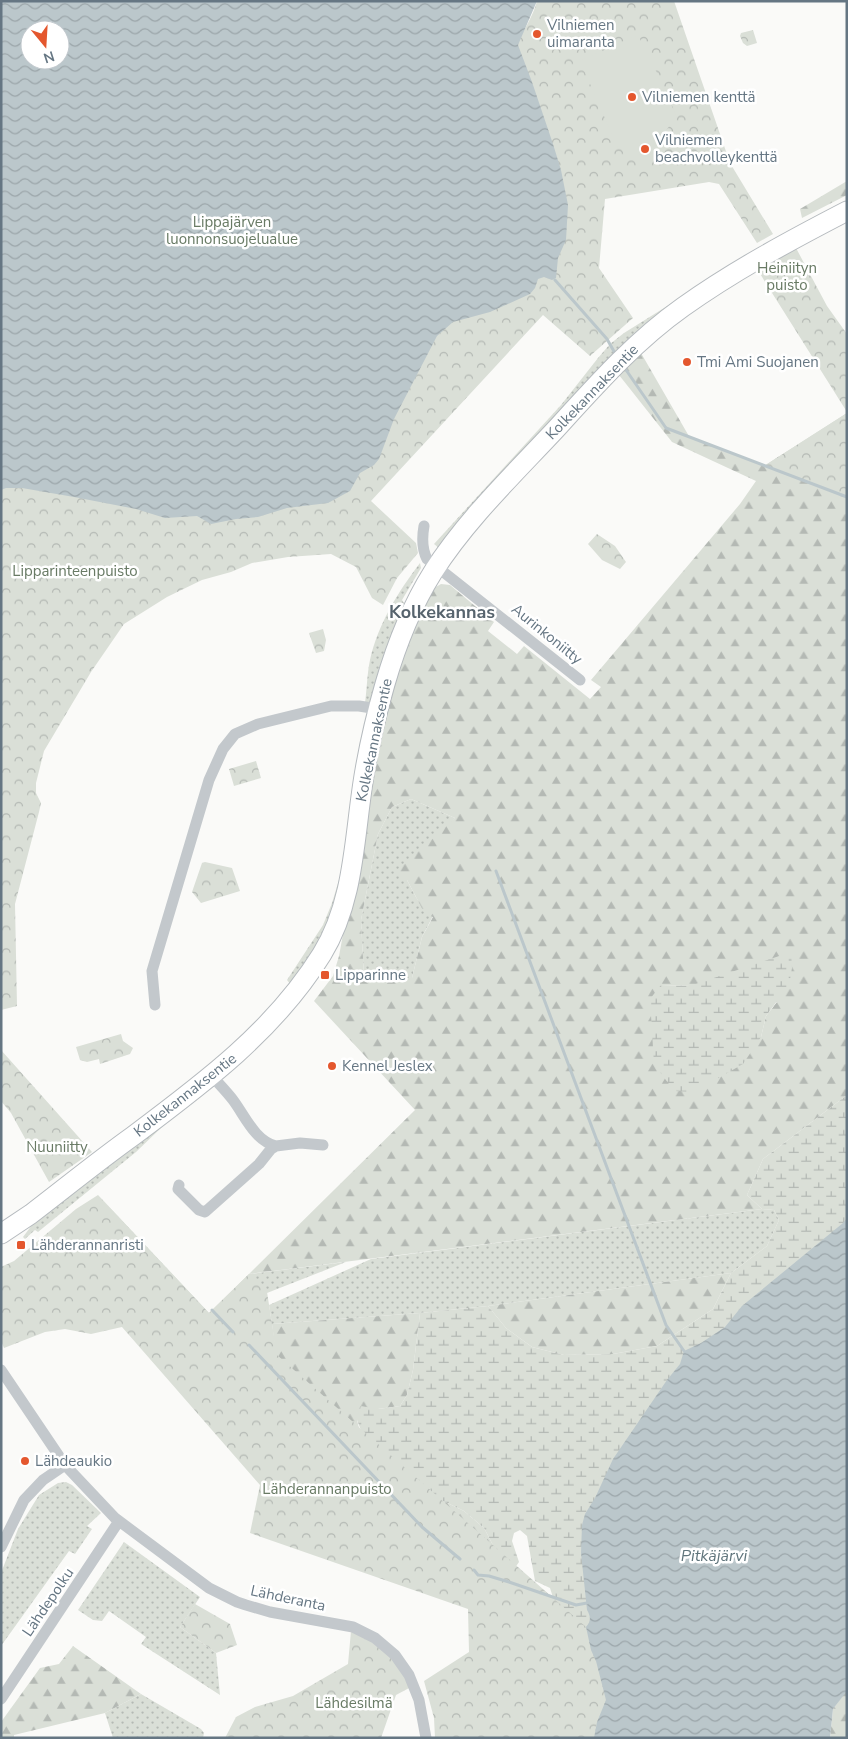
<svg xmlns="http://www.w3.org/2000/svg" width="848" height="1739" font-family="'Nunito Sans',sans-serif">
	<style>
		.grass { fill: url(#grass-dots) }
		.forest { fill: url(#forest-firs); fill-rule: evenodd }
		.wetland { fill: url(#wetland-marsh) }
		.park { fill: url(#park-crowns); fill-rule: evenodd }
		.pitch { fill: #dadfd7 }
		.water { fill: url(#water-waves); fill-rule: evenodd }
		.lines { fill: none; stroke-linecap: round; stroke-linejoin: round }
		.stream { stroke: #bbc7cb; stroke-width: 3 }
		.primary-casing { stroke: #b5babe; stroke-width: 21 }
		.minor { stroke: #c3c8cc; stroke-width: 11 }
		.primary { stroke: #fff; stroke-width: 19 }
		.poi-dot { fill: #e4572e; stroke: #fff; stroke-width: 2 }
		.labels { text-anchor: middle; stroke-width: 5; stroke-linejoin: round; paint-order: stroke }
		.poi-label { font-size: 15px; fill: #657683; stroke: #fff; text-anchor: start }
		.park-label { font-size: 15px; fill: #687a64; stroke: #fff }
		.street-label { font-size: 15px; fill: #657683; stroke: #fff }
		.water-label { font-size: 16px; font-style: italic; fill: #60757c; stroke: #fff }
		.quarter-label { font-size: 18px; font-weight: bold; fill: #57646e; stroke: #fff }
	</style>
	<defs>
		<pattern id="grass-dots" width="8" height="8" patternUnits="userSpaceOnUse" patternTransform="scale(1.25)"><rect width="8" height="8" fill="#dadfd7"/><path d="M2 2h.1M6 6h.1" fill="none" stroke="#b4b9b4" stroke-width="1.8" stroke-linecap="round"/></pattern>
		<pattern id="forest-firs" width="22" height="20" patternUnits="userSpaceOnUse" patternTransform="scale(1.25)"><rect width="22" height="20" fill="#dadfd7"/><path d="M5 1l3.5 6h-7zM16 11l3.5 6h-7z" fill="#b4b9b4"/></pattern>
		<pattern id="wetland-marsh" width="20" height="14" patternUnits="userSpaceOnUse" patternTransform="scale(1.25)"><rect width="20" height="14" fill="#dadfd7"/><path d="M1 5h8M5 5V1M11 12h8M15 12V8" fill="none" stroke="#b4b9b4"/></pattern>
		<pattern id="park-crowns" width="20" height="18" patternUnits="userSpaceOnUse" patternTransform="scale(1.25)"><rect width="20" height="18" fill="#dadfd7"/><path d="M2 6a3 3 0 1 1 6 0M12 15a3 3 0 1 1 6 0" fill="none" stroke="#b4b9b4"/></pattern>
		<pattern id="water-waves" width="16" height="10" patternUnits="userSpaceOnUse" patternTransform="scale(1.25)"><rect width="16" height="10" fill="#bbc7cb"/><path d="M0 5q4-4 8 0t8 0" fill="none" stroke="#9ca6aa"/></pattern>
	</defs>
	<rect width="100%" height="100%" fill="#fafaf8"/>
	<path class="grass" d="M672 303 673 304 439 548 434 544 561 405 598 358 610 344 624 333Z
		M420 563 421 568 402 600 404 603 402 615 372 700 367 704 365 703C367 689 367 674 370 660 378 624 398 592 420 563Z
		M411 799 455 818 407 880 417 899 433 916 422 937 412 978 364 977 361 920 378 834 392 807Z
		M342 870 333 912 319 943 291 985 287 980 323 925 332 903Z
		M170 1116 163 1126 136 1152 38 1232 35 1230 25 1239 23 1237 32 1225 48 1209Z
		M98 1195 209 1313 249 1274 346 1262 267 1293 231 1342Z
		M762 1209 774 1210 779 1220 767 1246 731 1273 488 1306 420 1313 272 1324 269 1305 371 1259Z
		M66 1482 72 1485 101 1513 87 1526 92 1529 75 1554 69 1551 1 1646V1573L18 1529 39 1495 58 1483Z
		M124 1542 200 1597 180 1627 216 1653 220 1695 141 1644 146 1637 109 1611 102 1621 93 1620 78 1610Z
		M141 1694 201 1729 204 1733 203 1738H113L105 1713Z"/>
	<path class="forest" d="M847 181V195L802 218 800 209Z
		M641 353 690 438 764 466 847 413V1095L763 1159 747 1195 762 1209 249 1274 415 1110 314 1001 333 976 339 956 384 712 395 674 421 609 434 588 441 584 450 585 494 622 488 631 517 654 524 646 590 699 601 687 591 680 740 504 756 481 672 442 619 375ZM411 799 455 818 395 872 407 880 425 914 433 917 422 937 412 978 364 977 361 920 378 834 392 807ZM661 985 690 986 777 1002 766 1016 761 1037Z
		M731 1273 713 1309 657 1346 613 1354 564 1355 532 1347 506 1328 488 1306Z
		M420 1313 413 1370 407 1395 400 1406 378 1409 357 1420 359 1428 276 1355 272 1324Z
		M437 1498 464 1511 484 1528 494 1547Z
		M73 1646 141 1694 105 1713 14 1735V1738H1V1722L40 1668 59 1664Z
		M846 1691 847 1738H830L833 1709Z"/>
	<path class="wetland" d="M791 952 792 968 789 985 766 1016 761 1037 743 1064 694 1092 674 1091 654 1064 650 999 661 985 690 986Z
		M847 1095V1234L628 1738H517L557 1610 550 1588 535 1581 527 1536 520 1530 514 1533 512 1541 519 1562 512 1572 494 1547 484 1528 464 1511 437 1498 367 1446 357 1420 361 1406 378 1409 400 1406 407 1395 413 1370 420 1313 488 1306 506 1328 532 1347 564 1355 613 1354 657 1346 713 1309 731 1273 767 1246 779 1220 774 1210 762 1209 747 1195 763 1159Z"/>
	<path class="park" d="M1 1 495 10 526 68 517 45C523 30 533 17 537 1H674L730 163 773 234 757 243 719 184 709 182 605 199 599 268 633 318 590 356 543 315 371 501 416 543 418 553 397 578 383 605 372 598 356 567 331 554 288 557 252 563 231 572 202 580 167 597 124 624 91 672 44 751 36 783V793L41 803 39 812 15 904 17 1006 1 1010ZM30 30H60V60H30Z
		M753 30 757 43 747 46 743 43 740 36 741 33Z
		M796 248 827 306 847 334V412L757 269Z
		M847 413V497L764 466Z
		M597 534 615 546 626 562 620 569 602 560 588 544Z
		M323 629 326 640 324 651 316 653 309 633Z
		M256 761 261 778 234 786 229 769Z
		M205 862 232 868 240 891 201 903 192 892 202 863Z
		M121 1034 123 1041 133 1048 130 1054 100 1064 99 1059 87 1062 80 1060 76 1047Z
		M1 1050 92 1152 49 1182 11 1113 1 1101Z
		M98 1195 209 1313 249 1274 267 1292 277 1355 586 1627 591 1650 596 1661 606 1700 597 1722 594 1738H435L434 1718 424 1681 469 1652 468 1609 250 1533 260 1485 122 1327 91 1334 65 1329 45 1332 4 1348 1 1341V1267L14 1261 76 1209Z
		M195 1604 230 1624 237 1645 216 1653 180 1627Z
		M351 1631 371 1640 393 1657 411 1687 396 1695 381 1738H225L236 1717 255 1707 293 1696 348 1664Z"/>
	<path class="pitch" d="M638 35 663 85 677 118 666 130 671 142 639 155 633 143 618 148 580 61Z"/>
	<path class="water" d="M1 1H537L518 45 532 82 553 144 561 170 568 205 566 240 558 258 556 278 552 280 544 277 538 279 535 288 530 294 490 312 453 322 437 336 394 419 379 459 374 465 360 473 350 491 328 503 287 508 258 517 236 519 211 524 197 516 165 518 136 509 74 497 22 488H6L1 490ZM30 30H60V60H30Z
		M847 1218V1691L833 1709 830 1738H594L597 1722 606 1700 596 1661 591 1650 586 1627C591 1621 591 1617 587 1610L581 1553 582 1525 585 1514 595 1498 613 1459 667 1380 680 1364 684 1351 701 1343 725 1327 742 1306 843 1223Z"/>
	<g class="lines">
		<path class="stream" d="M555 280 607 339 616 355
			M624 367 666 428 847 497
			M496 871 666 1325 684 1351
			M212 1310 233 1332
			M249 1345 422 1527 460 1559
			M474 1570 478 1575 489 1576 509 1582 576 1605 587 1603"/>
		<g class="primary-casing">
			<path id="primary" d="M1 1234 31 1214C65 1188 98 1161 133 1136 204 1083 275 1030 322 954 356 899 354 831 365 770 370 741 377 712 385 684 396 646 411 607 433 572 466 520 514 474 556 429 596 385 635 341 683 307 735 270 791 240 847 211"/>
		</g>
		<path class="minor" d="M424 526C422 537 422 549 427 559L580 680
			M155 1005 152 971 209 780 223 749 235 734 258 724 331 706H359L378 709
			M212 1076C219 1084 227 1092 233 1100 245 1116 255 1141 276 1146
			M179 1185 178 1189 199 1210 205 1212 259 1164 271 1149 276 1146 300 1143 323 1145
			M1 1370 65 1465 115 1518 209 1588 237 1602 246 1605 270 1612 353 1627 375 1638 395 1655 409 1675 419 1700 426 1738
			M1 1547 24 1500 43 1480 65 1465
			M1 1699 119 1521"/>
		<use href="#primary" class="primary"/>
	</g>
	<g class="poi-dot">
		<circle cx="537" cy="34" r="5"/>
		<circle cx="632" cy="97" r="5"/>
		<circle cx="645" cy="149" r="5"/>
		<circle cx="687" cy="362" r="5"/>
		<rect x="320" y="970" width="10" height="10" rx="2.5"/>
		<circle cx="332" cy="1066" r="5"/>
		<rect x="16" y="1240" width="10" height="10" rx="2.5"/>
		<circle cx="25" cy="1461" r="5"/>
	</g>
	<g class="labels">
		<g class="poi-label">
			<text x="547" y="30">Vilniemen<tspan x="547" dy="17">uimaranta</tspan></text>
			<text x="642" y="102">Vilniemen kenttä</text>
			<text x="655" y="145">Vilniemen<tspan x="655" dy="17">beachvolleykenttä</tspan></text>
			<text x="697" y="367">Tmi Ami Suojanen</text>
			<text x="335" y="980">Lipparinne</text>
			<text x="342" y="1071">Kennel Jeslex</text>
			<text x="31" y="1250">Lähderannanristi</text>
			<text x="35" y="1466">Lähdeaukio</text>
		</g>
		<g class="park-label">
			<text x="232" y="227">Lippajärven<tspan x="232" dy="17">luonnonsuojelualue</tspan></text>
			<text x="787" y="273">Heiniityn<tspan x="787" dy="17">puisto</tspan></text>
			<text x="75" y="576">Lipparinteenpuisto</text>
			<text x="57" y="1152">Nuuniitty</text>
			<text x="327" y="1494">Lähderannanpuisto</text>
			<text x="354" y="1708">Lähdesilmä</text>
		</g>
		<g class="street-label">
			<text transform="translate(592 392) rotate(-46)" y="5">Kolkekannaksentie</text>
			<text transform="translate(547 634) rotate(39)" y="5">Aurinkoniitty</text>
			<text transform="translate(374 740) rotate(-78)" y="5">Kolkekannaksentie</text>
			<text transform="translate(185 1095) rotate(-38)" y="5">Kolkekannaksentie</text>
			<text transform="translate(288 1598) rotate(12)" y="5">Lähderanta</text>
			<text transform="translate(48 1602) rotate(-56)" y="5">Lähdepolku</text>
		</g>
		<g class="water-label">
			<text x="714" y="1561">Pitkäjärvi</text>
		</g>
		<g class="quarter-label">
			<text x="442" y="618">Kolkekannas</text>
		</g>
	</g>
	<rect width="848" height="1739" fill="none" stroke="#657683" stroke-width="5"/>
	<g transform="translate(45 45) rotate(162)"><circle r="24" fill="#ffffff" stroke="#c1c8cd"/>
	<path d="M0-4L9 19L0 12L-9 19Z" fill="#e4572e"/>
	<text y="-8" font-size="14" font-weight="bold" text-anchor="middle" fill="#657683">N</text>
	</g>
</svg>
